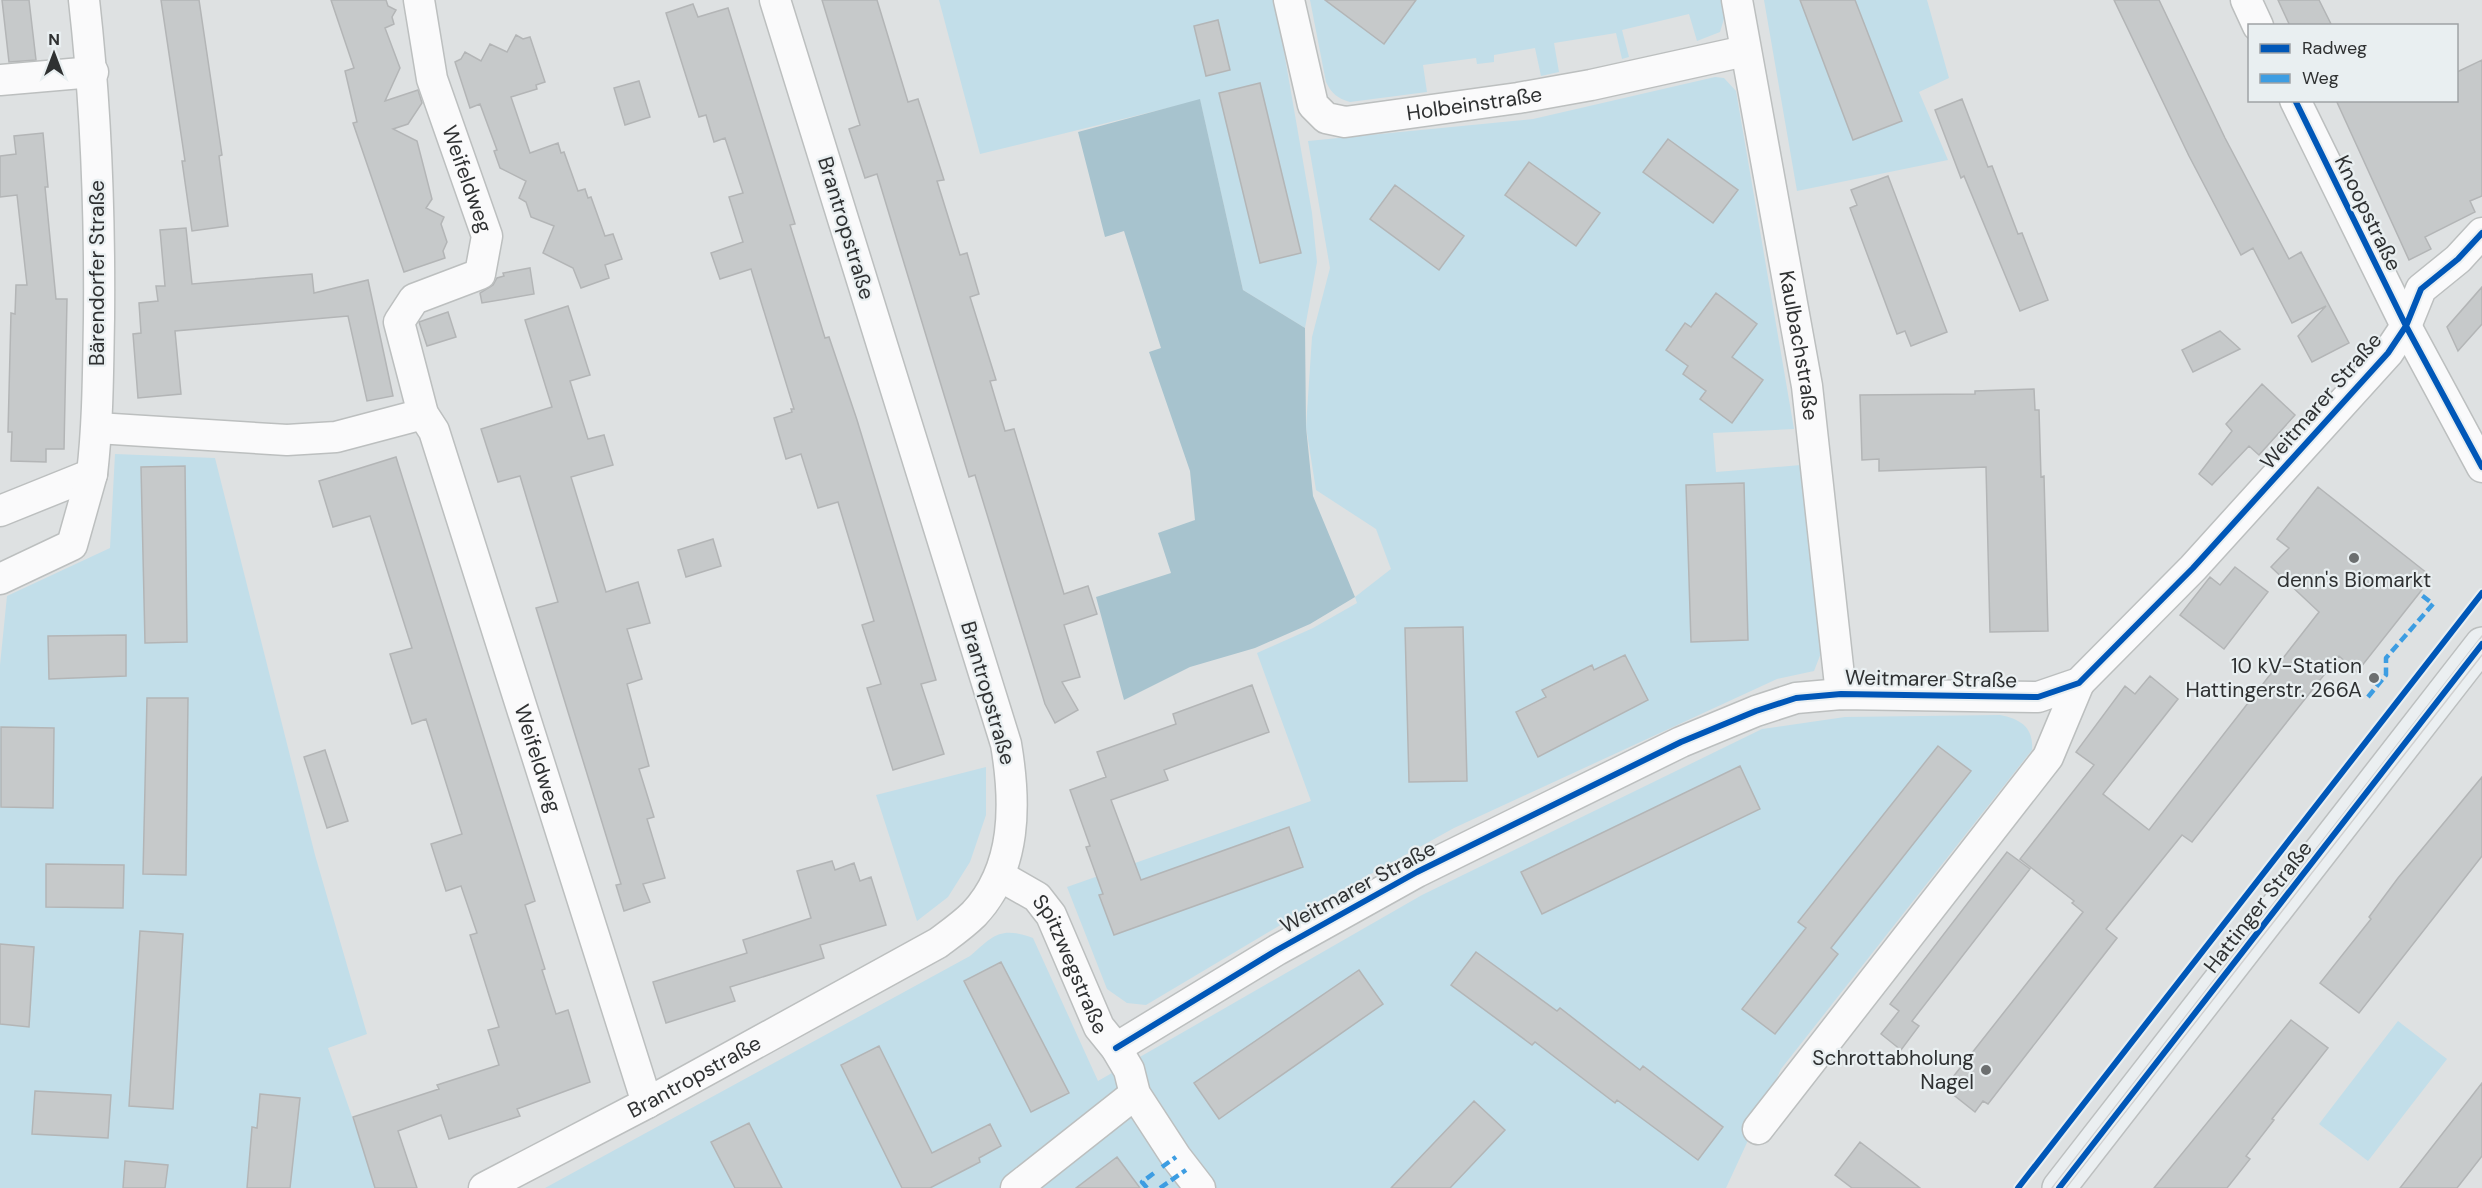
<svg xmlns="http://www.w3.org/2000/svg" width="2482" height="1188" font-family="'DM Sans',sans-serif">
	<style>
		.green { fill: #c2dee9 }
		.forest { fill: #a7c3ce }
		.building { fill: #c6c9ca; stroke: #b3b5b6; stroke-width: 1.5 }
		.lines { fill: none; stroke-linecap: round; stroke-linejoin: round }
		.street-casing { stroke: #bcbfbf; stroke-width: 33 }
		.secondary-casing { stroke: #bcbfbf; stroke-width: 36 }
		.street { stroke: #fafafb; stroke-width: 30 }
		.secondary { stroke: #ebeff1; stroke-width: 33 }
		.tram { stroke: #d0d0d0; stroke-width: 1.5 }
		.quiet { stroke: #3d9de2; stroke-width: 4.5; stroke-dasharray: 9 4.5; stroke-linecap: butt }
		.cycleway-casing { stroke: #e9eff1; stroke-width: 10 }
		.cycleway { stroke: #0057b8; stroke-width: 6 }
		.poi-dot { fill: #6c6f70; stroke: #e9eff1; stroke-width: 2 }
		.labels { text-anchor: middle; stroke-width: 4.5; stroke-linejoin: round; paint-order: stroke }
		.street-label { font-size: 21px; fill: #2f3132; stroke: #e9eff1 }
		.poi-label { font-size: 21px; fill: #2f3132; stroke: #e9eff1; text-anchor: end }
	</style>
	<rect width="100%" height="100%" fill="#dee1e2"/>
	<path class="green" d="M939 0H1275L1312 213 1317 262 1305 328 1243 290 1200 100 980 154Z
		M1310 0H1724L1726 12 1720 32 1697 41 1689 14 1622 30 1629 57 1622 59 1616 33 1554 43 1559 72 1541 76 1535 48 1494 55V62L1477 64 1476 58 1423 65 1427 92 1350 102C1337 98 1332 94 1326 82Z
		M1764 0H1927L1949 78 1919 92 1948 160 1797 191Z
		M1715 77 1724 78 1736 91 1794 429 1713 433 1716 472 1801 465 1821 653 1814 671 1777 679 1454 828 1304 911 1146 1005 1127 1003 1107 989 1067 887 1311 801 1257 653 1313 628 1357 603 1355 597 1391 569 1376 529 1316 490 1306 427 1312 337 1330 268 1308 141 1533 119Z
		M115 454 215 458 315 855 367 1034 328 1048 377 1188H0V665L7 596 110 548Z
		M2000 715C2020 719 2034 727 2032 750L1781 1069 1726 1188H545L970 956C994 935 1000 926 1033 938L1098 1081 1422 895 1762 729 1845 717Z
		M986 767V815L970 862 948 897 917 921 876 795Z
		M2398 1021 2447 1059 2368 1161 2319 1124Z"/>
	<path class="forest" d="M1200 99 1243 290 1305 328 1306 427 1313 496 1355 597 1310 624 1255 648 1190 667 1124 700 1096 597 1171 573 1158 533 1195 520 1190 471 1149 352 1161 348 1124 231 1105 237 1078 132Z"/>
	<path class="building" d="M2 0H29L36 60 9 62Z
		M161 0H199L222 155 219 156 228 226 192 231 182 161H185Z
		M331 0H386L388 6 396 10 392 17 394 24 385 28 400 68 385 101 418 90 422 103 408 124 393 129 417 141 432 199 426 208 444 217 441 224 447 242 443 251 445 258 404 272 353 123 357 122 345 71 354 68Z
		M822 0H877L908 102 918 99 944 180 937 181 960 255 967 253 979 294 970 297 996 380 990 381 1005 431 1014 429 1064 594 1088 586 1097 614 1064 625 1080 677 1062 682 1078 710 1055 723 1045 704 975 475 969 477 877 174 865 178 849 129 860 125Z
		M1325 0H1416L1384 44Z
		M1800 0H1855L1902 121 1853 140Z
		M2114 0H2159L2225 138 2289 259 2301 252 2349 343 2312 362 2298 336 2326 306 2292 323 2253 248 2241 255 2189 156Z
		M2278 0H2319L2332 26H2290Z
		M693 4 698 17 728 8 795 224 790 225 825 338 829 337 857 420 936 680 921 684 944 754 893 770 867 688 881 684 862 625 874 621 838 502 818 508 801 454 786 459 774 418 792 412 791 409H794L751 269 720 279 711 253 743 242 729 197 743 193 725 138 714 142 706 115 699 117 666 13Z
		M1218 20 1230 70 1206 76 1194 26Z
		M516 35 523 39 530 37 545 82 536 85 537 89 511 97 530 153 558 143 561 153 564 152 578 191 585 189 588 198 591 197 605 236 613 234 622 259 605 265 609 278 581 288 573 268 543 253 554 226 531 217 526 202 519 198 526 181 500 168 494 151 497 150 480 104 470 108 455 62 461 59 465 52 481 61 490 44 507 52Z
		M2482 60V196L2470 201 2475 212 2425 237 2431 249 2409 260 2336 100H2457V72Z
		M639 81 650 117 625 125 614 88Z
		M1260 83 1301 253 1260 263 1219 93Z
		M1962 99 1988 167 1992 166 2018 234 2022 233 2048 300 2020 311 1964 176 1961 178 1935 110Z
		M43 133 48 187H45L56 299H67L64 449H46V462L11 461 12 432H8L11 313 15 314 16 285H27L17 195 0 197V156L16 154 14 136Z
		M1668 139 1738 190 1713 223 1643 172Z
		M1529 162 1600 213 1576 246 1505 195Z
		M1888 176 1947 332 1911 346 1905 331 1897 334 1850 208 1857 205 1851 190Z
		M1395 185 1464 236 1439 270 1370 219Z
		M186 228 192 284 312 274 314 293 368 280 393 396 367 401 348 316 175 331 181 394 138 398 133 334 141 333 139 303 158 301 156 286H165L160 230Z
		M530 268 534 294 482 303 480 293 493 285 497 278 504 276 503 273Z
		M2482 287V324L2458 351 2447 327Z
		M1716 293 1757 324 1732 357 1763 380 1732 423 1700 399 1706 391 1683 374 1688 366 1666 350 1685 323 1691 327Z
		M568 306 590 375 570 381 588 439 604 435 613 465 571 477 606 592 638 582 650 623 627 629 642 679 627 684 649 766 639 769 654 817 647 819 665 878 643 884 650 902 624 911 616 885 621 884 536 608 558 602 520 476 498 482 481 429 552 407 525 320Z
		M448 312 456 337 427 346 419 322Z
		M2220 331 2240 349 2193 372 2182 350Z
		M2262 384 2295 415 2259 455 2249 446 2212 485 2199 474 2232 431 2226 424Z
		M2034 389 2035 410H2039L2041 477 2044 476 2048 631 1990 632 1986 467 1879 471V459L1862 460 1860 395 1975 394V391Z
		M396 457 535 901 525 905 545 969 542 970 556 1014 568 1010 590 1082 517 1109 520 1116 449 1139 441 1115 398 1131 417 1188H375L353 1117 439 1089 437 1085 499 1065 488 1030 499 1027 470 935 477 933 461 886 446 891 431 844 462 834 426 719 412 724 390 654 412 648 370 516 333 527 319 481Z
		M185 466 187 642 145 643 141 467Z
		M1744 483 1748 640 1691 642 1686 485Z
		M2318 487 2432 577 2357 672 2339 656 2192 842 2182 835 2106 929 2117 938 1988 1104 1983 1101 1975 1112 1950 1092 1958 1081 1953 1077 2083 912 2072 903 2074 901 2020 859 2094 765 2076 752 2125 686 2135 694 2150 676 2178 699 2103 794 2149 830 2319 612 2271 567 2289 548 2277 539Z
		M713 539 721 566 686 577 678 550Z
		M2235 567 2268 592 2224 649 2180 615 2210 577 2220 585Z
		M1463 627 1467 781 1409 782 1405 628Z
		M126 635V676L49 679 48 636Z
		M1625 655 1648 700 1538 757 1516 712 1546 697 1542 690 1592 665 1594 670Z
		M1252 685 1269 732 1164 770 1168 780 1111 800 1141 880 1289 827 1303 867 1114 935 1099 895 1103 894 1086 847 1090 846 1070 790 1106 777 1097 752 1176 724 1173 714Z
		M147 698H188L186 875 143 874Z
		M1 727 54 728 53 808 1 807Z
		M1938 746 1971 771 1831 948 1838 954 1775 1034 1742 1009 1806 928 1798 922Z
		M325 750 348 821 327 828 304 757Z
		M1740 766 1760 809 1542 914 1521 872Z
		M2482 777V856L2359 1013 2320 983 2371 919 2369 917 2398 878Z
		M2007 852 2030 869 1912 1021 1919 1026 1901 1050 1881 1034 1899 1011 1890 1004Z
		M832 861 835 870 854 863 860 881 871 877 886 925 820 945 824 958 730 987 735 1001 666 1023 653 982 747 953 743 940 811 918 797 871Z
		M46 864 124 865 123 908 46 907Z
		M140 931 183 934 173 1109 129 1106Z
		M0 944 34 947 29 1027 0 1024Z
		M1476 952 1557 1011 1560 1008 1640 1070 1643 1066 1723 1127 1698 1160 1617 1100 1615 1103 1535 1042 1532 1045 1451 985Z
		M1001 962 1069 1093 1031 1112 964 981Z
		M1359 970 1383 1004 1219 1119 1194 1083Z
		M2291 1020 2328 1048 2272 1119 2274 1120 2246 1156 2250 1159 2227 1188H2154Z
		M879 1046 932 1153 990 1124 1001 1146 979 1158 980 1162 930 1188H902L841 1065Z
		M2482 1083V1156L2457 1188H2400Z
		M35 1091 111 1095 108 1138 32 1134Z
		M260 1094 300 1098 290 1188H247L252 1127 257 1128Z
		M1474 1101 1505 1130 1450 1188H1391Z
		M749 1123 782 1188H735L711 1142Z
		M1860 1142 1920 1188H1852L1835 1175Z
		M1117 1157 1140 1188H1076Z
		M125 1161 168 1165 165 1188H123Z"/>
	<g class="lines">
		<g class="street-casing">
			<g id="street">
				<path id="s1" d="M419 0 432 79 487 236 480 274 414 299 399 322 423 414 434 431 647 1103"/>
				<path id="s2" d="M1289 0 1313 105 1326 118 1345 122 1518 98 1591 85 1745 51"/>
				<path id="s3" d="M1737 0 1807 386 1841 694"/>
				<path d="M2246 0 2258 26"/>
				<path d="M0 80 93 72"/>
				<path d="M2295 100 2406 326 2482 467"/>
				<path d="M97 428 287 440 336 437 423 414"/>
				<path d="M0 511 92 474C98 423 98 371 99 319 100 212 96 106 84 0"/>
				<path d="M0 579 72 545 92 474"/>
				<path id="s4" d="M1000 876 1037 897 1051 915 1099 1027 1116 1048 1129 1070 1135 1094 1176 1157 1200 1188"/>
				<path d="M1116 1048 1277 950 1417 872 1681 742 1756 711 1796 698 1841 694 2038 697 2079 683 2193 568 2388 353 2406 326 2421 289 2458 259 2482 233"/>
				<path d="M1758 1129 2048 757 2079 683"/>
				<path id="s5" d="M484 1188 647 1103 938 943C950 934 963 925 974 914 1017 868 1016 803 1006 744L775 0"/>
				<path d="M1016 1188 1135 1094"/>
			</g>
		</g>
		<g class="secondary-casing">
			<path id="secondary" d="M2059 1188 2482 644"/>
		</g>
		<use href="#street" class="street"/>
		<use href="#secondary" class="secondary"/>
		<path class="tram" d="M2052 1188 2482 636
			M2066 1188 2482 655"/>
		<path class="quiet" d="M2368 697 2386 675V658L2433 604 2419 593
			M1162 1167 1176 1157
			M1147 1188 1142 1182 1154 1173
			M1160 1188 1186 1170"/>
		<g class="cycleway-casing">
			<path id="cycleway" d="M2295 100 2406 326 2482 467
				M1116 1048 1277 950 1417 872 1681 742 1756 711 1796 698 1841 694 2038 697 2079 683 2193 568 2388 353 2406 326 2421 289 2458 259 2482 233
				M2018 1188 2482 593
				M2059 1188 2482 644"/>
		</g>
		<use href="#cycleway" class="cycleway"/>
	</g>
	<g class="poi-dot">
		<circle cx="2354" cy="558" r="6"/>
		<circle cx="2374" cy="678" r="6"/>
		<circle cx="1986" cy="1070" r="6"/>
	</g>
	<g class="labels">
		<g class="street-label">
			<text dy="7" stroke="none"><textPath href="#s2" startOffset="276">Holbeinstraße</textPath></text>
			<text dy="7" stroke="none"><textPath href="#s1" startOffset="186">Weifeldweg</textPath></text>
			<text transform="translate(2368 213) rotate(64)" y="7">Knoopstraße</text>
			<text transform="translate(846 228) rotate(73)" y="7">Brantropstraße</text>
			<text transform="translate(97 273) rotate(-90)" y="7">Bärendorfer Straße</text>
			<text dy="7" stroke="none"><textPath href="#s3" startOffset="351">Kaulbachstraße</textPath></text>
			<text transform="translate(2321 401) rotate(-49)" y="7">Weitmarer Straße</text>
			<text transform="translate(1931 679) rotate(1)" y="7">Weitmarer Straße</text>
			<text transform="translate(988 693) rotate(74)" y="7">Brantropstraße</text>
			<text dy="7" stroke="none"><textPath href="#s1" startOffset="842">Weifeldweg</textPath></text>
			<text transform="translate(1358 887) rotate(-28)" y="7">Weitmarer Straße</text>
			<text transform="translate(2258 907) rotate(-52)" y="7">Hattinger Straße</text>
			<text dy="7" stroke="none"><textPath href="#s4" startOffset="118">Spitzwegstraße</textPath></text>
			<text dy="7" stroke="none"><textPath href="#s5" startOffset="238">Brantropstraße</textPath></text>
		</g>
		<g class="poi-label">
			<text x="2354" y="587" text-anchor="middle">denn's Biomarkt</text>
			<text x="2362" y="673">10 kV-Station<tspan x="2362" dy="24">Hattingerstr. 266A</tspan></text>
			<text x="1974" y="1065">Schrottabholung<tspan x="1974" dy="24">Nagel</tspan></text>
		</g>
	</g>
	<rect x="2248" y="24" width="210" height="78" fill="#e9eff1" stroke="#9fa3a5" stroke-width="1.5"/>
	<rect x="2260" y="44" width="30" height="9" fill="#0057b8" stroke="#9fa3a5" stroke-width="1.5"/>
	<text x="2302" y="54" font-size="18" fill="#2f3132">Radweg</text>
	<rect x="2260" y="74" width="30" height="9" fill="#3d9de2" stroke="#9fa3a5" stroke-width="1.5"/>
	<text x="2302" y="84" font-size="18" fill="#2f3132">Weg</text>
	<g transform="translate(54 54)" stroke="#e9eff1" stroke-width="4.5" paint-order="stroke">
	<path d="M0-4.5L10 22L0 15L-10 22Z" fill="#2f3132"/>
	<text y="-9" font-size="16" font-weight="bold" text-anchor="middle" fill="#2f3132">N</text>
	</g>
</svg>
